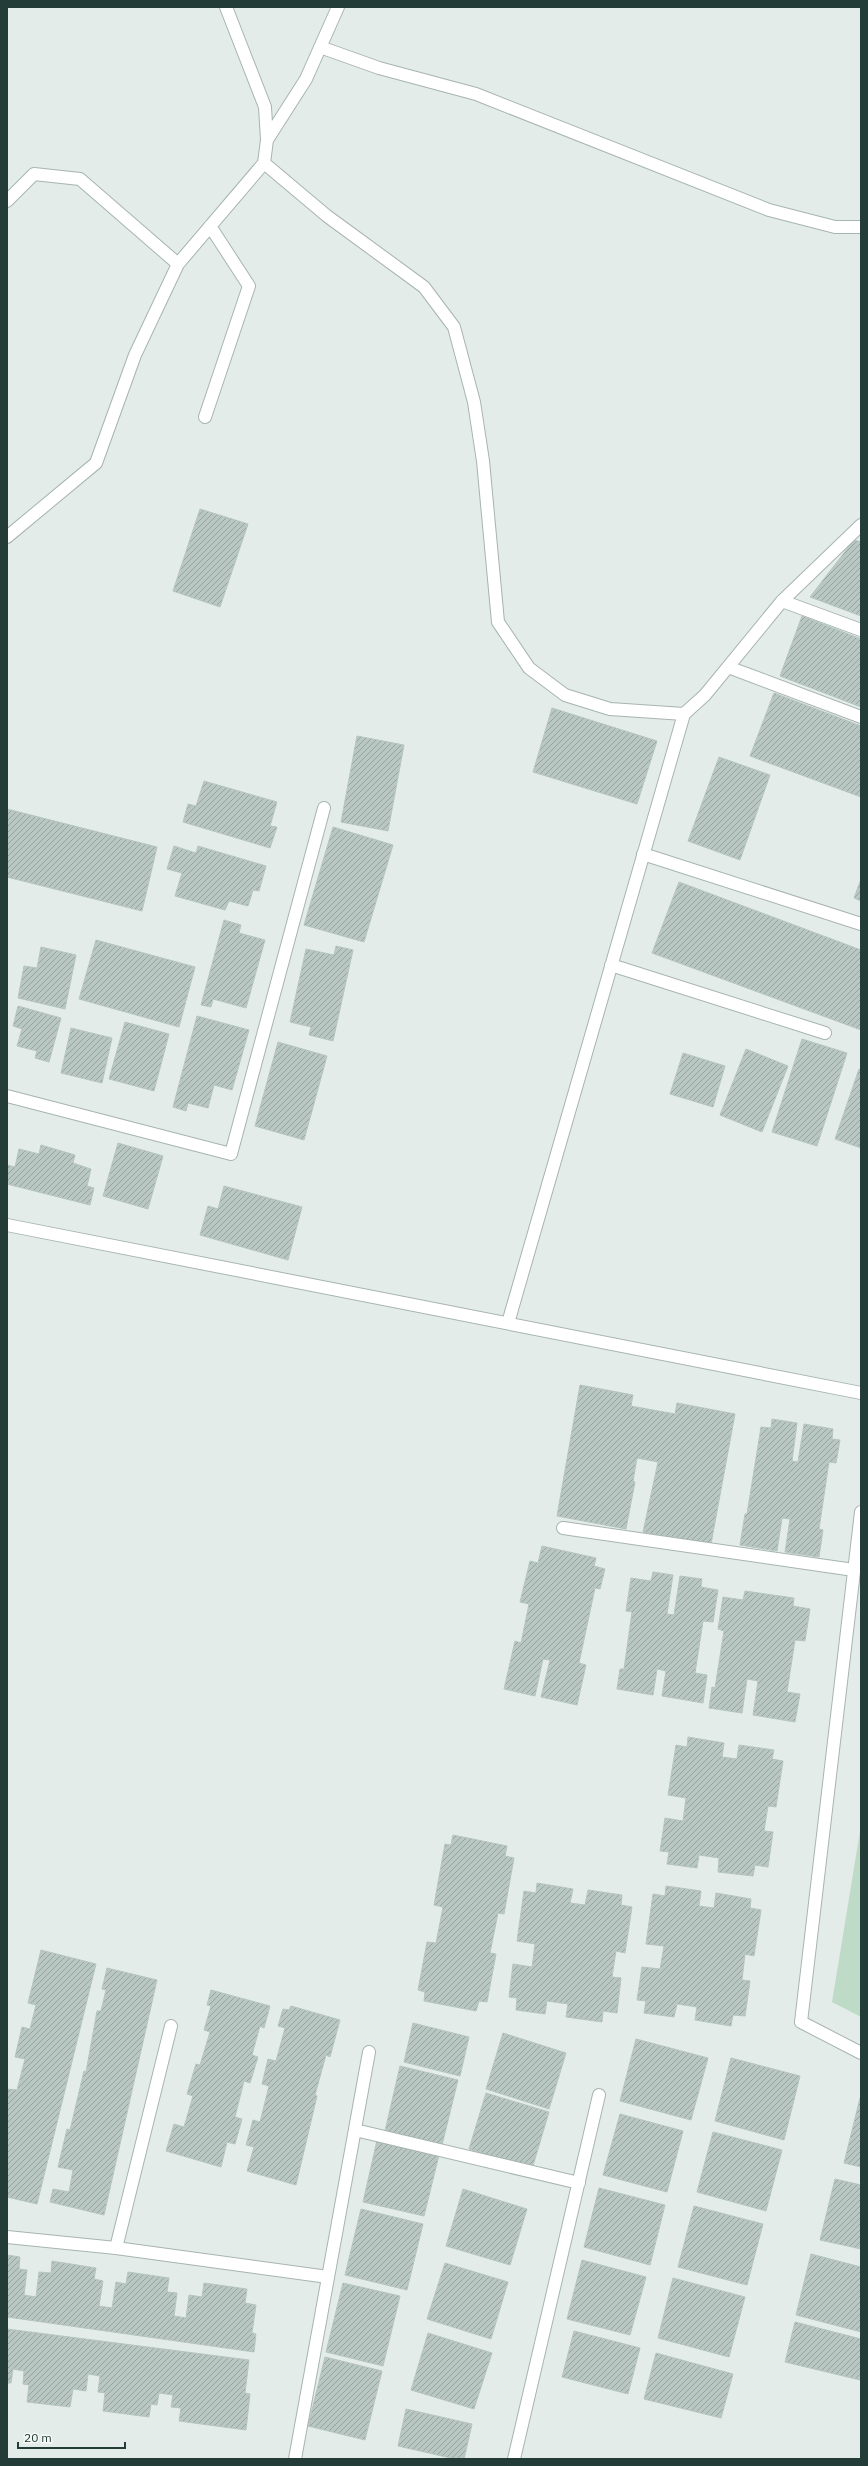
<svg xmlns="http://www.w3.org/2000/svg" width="868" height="2466" font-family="'IBM Plex Sans',sans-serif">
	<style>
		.green { fill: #bedbc7 }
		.building { fill: url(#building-hatch); stroke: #b6c5c0 }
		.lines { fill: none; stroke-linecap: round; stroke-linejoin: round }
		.minor-casing { stroke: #a7b4b0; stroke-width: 14 }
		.minor { stroke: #fff; stroke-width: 12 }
	</style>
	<defs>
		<pattern id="building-hatch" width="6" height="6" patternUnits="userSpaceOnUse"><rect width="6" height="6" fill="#b9c7c2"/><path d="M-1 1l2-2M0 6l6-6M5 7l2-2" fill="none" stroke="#96a39e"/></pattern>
	</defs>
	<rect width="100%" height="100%" fill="#e4ece9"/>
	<path class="green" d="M861 1825V2017L832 2002Z"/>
	<path class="building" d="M200 509 248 524 220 607 173 591Z
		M854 540 861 542V616L810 597Z
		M802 616 861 639V707L780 676Z
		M774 693 861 726V797L750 756Z
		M552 708 657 741 637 804 533 772Z
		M357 736 404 745 388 831 341 822Z
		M719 757 770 775 740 860 688 841Z
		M204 781 277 802 270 826 277 827 270 848 183 822 188 804 196 806Z
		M7 809 157 847 142 911 7 877Z
		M333 827 393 845 364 942 304 925Z
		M174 846 196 853 198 846 266 866 259 891 253 890 248 906 229 901 225 910 175 896 182 873 167 869Z
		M861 879V901L854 898Z
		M679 882 861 950V1030L652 953Z
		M224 920 241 925 239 933 265 940 246 1008 213 999 211 1007 201 1005Z
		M96 940 195 967 179 1027 79 999Z
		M336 946 353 950 333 1041 309 1035 311 1027 290 1022 306 949 334 955Z
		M41 947 76 955 65 1009 18 998 24 966 37 968Z
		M18 1006 61 1018 49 1062 35 1058 37 1051 17 1046 22 1029 13 1026Z
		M197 1016 249 1030 232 1090 214 1085 208 1108 188 1103 186 1111 173 1107Z
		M125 1022 169 1034 154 1091 109 1079Z
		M71 1028 112 1038 102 1083 61 1073Z
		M802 1039 847 1053 817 1146 772 1132Z
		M278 1042 327 1056 304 1140 255 1126Z
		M746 1049 788 1066 762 1132 720 1115Z
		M683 1053 725 1066 713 1107 670 1094Z
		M859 1069 861 1070V1148L835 1139Z
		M118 1143 163 1156 148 1209 103 1196Z
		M41 1145 75 1155 73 1163 91 1169 87 1186 94 1188 90 1205 7 1184V1165L15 1167 19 1149 39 1154Z
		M224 1186 302 1207 288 1260 200 1235 208 1206 218 1209Z
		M580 1385 633 1395 631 1406 675 1414 677 1403 735 1414 711 1544 643 1532 658 1462 637 1458 633 1481 635 1482 626 1529 557 1516Z
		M772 1419 797 1423 792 1461 798 1462 804 1424 833 1429 832 1439 840 1440 836 1463 829 1462 819 1529 823 1530 819 1557 785 1552 790 1519 782 1518 777 1551 740 1545 745 1514H747L761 1427 771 1428Z
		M542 1546 596 1558 594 1566 605 1569 600 1589 595 1588 579 1663 586 1665 577 1705 541 1697 550 1660 543 1659 535 1696 504 1689 515 1641 521 1643 529 1604 520 1602 530 1561 538 1563Z
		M653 1572 673 1575 667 1614 674 1615 680 1576 702 1579 701 1587 718 1590 713 1622 703 1621 695 1673 707 1675 703 1703 662 1696 666 1671 657 1669 653 1695 617 1689 620 1669H624L632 1612 626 1611 631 1578 651 1581Z
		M745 1591 794 1598 793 1606 810 1609 805 1641 795 1640 787 1692 800 1694 795 1722 753 1715 758 1681 747 1679 742 1713 709 1708 712 1687 715 1688 724 1631 718 1629 723 1597 743 1600Z
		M688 1737 724 1743 722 1757 737 1759 739 1745 774 1750 772 1759 783 1761 776 1807 768 1806 764 1831 773 1832 768 1867 755 1865 753 1876 718 1872 719 1858 699 1855 697 1868 667 1864 669 1852 660 1851 665 1818 683 1821 686 1798 668 1795 676 1745 687 1747Z
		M453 1835 507 1846 505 1856 514 1858 504 1914 498 1913 490 1953 496 1954 487 2002 479 2001 476 2011 424 2001 425 1992 418 1990 427 1942 436 1943 443 1907 434 1905 445 1844 451 1845Z
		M537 1883 573 1889 570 1903 585 1905 588 1890 622 1895 621 1905 632 1907 625 1953 616 1951 612 1977 621 1978 617 2013 603 2011 602 2022 566 2017 568 2004 547 2001 545 2014 516 2010 517 1998 509 1997 513 1964 532 1967 535 1944 517 1941 524 1891 536 1893Z
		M666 1886 701 1891 699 1906 714 1908 716 1893 751 1899 750 1908 761 1910 754 1956 745 1954 742 1980 750 1981 745 2016 733 2015 731 2026 695 2020 697 2007 677 2004 674 2017 644 2013 646 2001 637 2000 642 1967 660 1969 664 1946 646 1944 653 1894 665 1896Z
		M41 1950 96 1964 37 2204 7 2197V2089L17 2090 25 2059 15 2057 22 2027 30 2029 36 2005 28 2003Z
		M107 1968 157 1980 104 2215 50 2202 53 2189 69 2192 73 2170 58 2167 67 2129 70 2130 84 2071 86 2072 97 2011H101L106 1990 102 1989Z
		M211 1990 270 2006 264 2028 260 2026 252 2055 258 2057 250 2083 244 2081 235 2117 242 2119 235 2144 227 2142 221 2167 166 2151 174 2124 184 2127 193 2096 187 2094 196 2064 200 2065 210 2032 204 2030 211 2006 207 2005Z
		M291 2006 340 2020 330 2057 326 2055 315 2095 317 2096 296 2185 247 2171 254 2147 246 2145 253 2120 260 2122 269 2086 262 2084 268 2059 276 2061 285 2028 278 2026 283 2009 289 2010Z
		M413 2023 469 2037 460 2076 404 2062Z
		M503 2033 566 2053 549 2109 486 2089Z
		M636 2039 708 2058 691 2120 620 2101Z
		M731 2058 800 2076 784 2140 715 2121Z
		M400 2066 458 2080 442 2145 385 2131Z
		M486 2093 549 2112 532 2169 469 2149Z
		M860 2098H861V2167L844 2163Z
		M620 2114 683 2131 667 2192 603 2175Z
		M713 2132 782 2150 766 2211 697 2192Z
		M378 2136 440 2151 424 2216 363 2202Z
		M835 2179 861 2185V2249L820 2240Z
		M599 2188 665 2205 650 2265 584 2247Z
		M463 2189 527 2209 510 2265 446 2246Z
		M694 2206 763 2224 747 2285 678 2267Z
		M361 2209 423 2224 407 2290 345 2275Z
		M811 2254 861 2267V2332L796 2315Z
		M7 2255 20 2257 19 2269 27 2270 24 2295 36 2297 39 2272 51 2273 52 2261 96 2268 94 2279 103 2281 99 2306 112 2308 116 2282 126 2284 128 2272 169 2278 167 2292 177 2293 174 2316 186 2318 189 2295 202 2297 204 2283 247 2289 245 2303 256 2305 252 2333 256 2334 254 2352 7 2317Z
		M582 2260 646 2277 630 2335 567 2319Z
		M445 2263 508 2282 491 2339 427 2319Z
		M673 2278 745 2297 729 2357 658 2338Z
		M343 2283 400 2296 383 2366 326 2352Z
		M795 2322 861 2339 860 2380 785 2362Z
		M7 2329 249 2360 245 2393 250 2394 246 2430 179 2421 181 2408 171 2407 173 2395 159 2393 157 2405 151 2404 149 2417 103 2411 105 2393 98 2392 100 2376 88 2374 86 2391 73 2389 70 2407 27 2402 29 2385 23 2384 24 2371 13 2369 11 2383H7Z
		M574 2331 640 2348 628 2394 562 2377Z
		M428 2333 492 2353 474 2409 411 2390Z
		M656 2353 733 2374 721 2418 644 2399Z
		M325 2357 382 2371 365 2440 308 2426Z
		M406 2409 472 2424 464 2459H455L398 2446Z"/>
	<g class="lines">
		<g class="minor-casing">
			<path id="minor" d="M320 47 379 68 476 94 769 210 835 227H861
				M267 140 306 79 338 7
				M264 163 327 216 424 287 454 327 474 402 483 461 498 622 529 668 565 695 610 709 684 714 705 695 782 601 861 525
				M7 201 34 174 80 179 178 264
				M205 417 249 286 210 226
				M7 537 96 463 135 355 178 264 264 163 267 140 265 107 226 7
				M782 601 861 630
				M728 667 861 717
				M643 854 861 924
				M611 965 825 1033
				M7 1096 231 1154 324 808
				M7 1225 861 1393
				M508 1323 684 714
				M861 1512 801 2022 861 2053
				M563 1528 854 1570
				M355 2130 579 2183
				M7 2237 116 2248 328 2277
				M116 2248 171 2026
				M295 2459 369 2052
				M514 2459 599 2095"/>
		</g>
		<use href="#minor" class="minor"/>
	</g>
	<rect width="868" height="2466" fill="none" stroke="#243c37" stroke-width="16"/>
	<path d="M18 2442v6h107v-6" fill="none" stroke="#243c37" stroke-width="2"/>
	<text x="24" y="2442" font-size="12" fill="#243c37" stroke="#f4f9f6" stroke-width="3" paint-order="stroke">20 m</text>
</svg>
